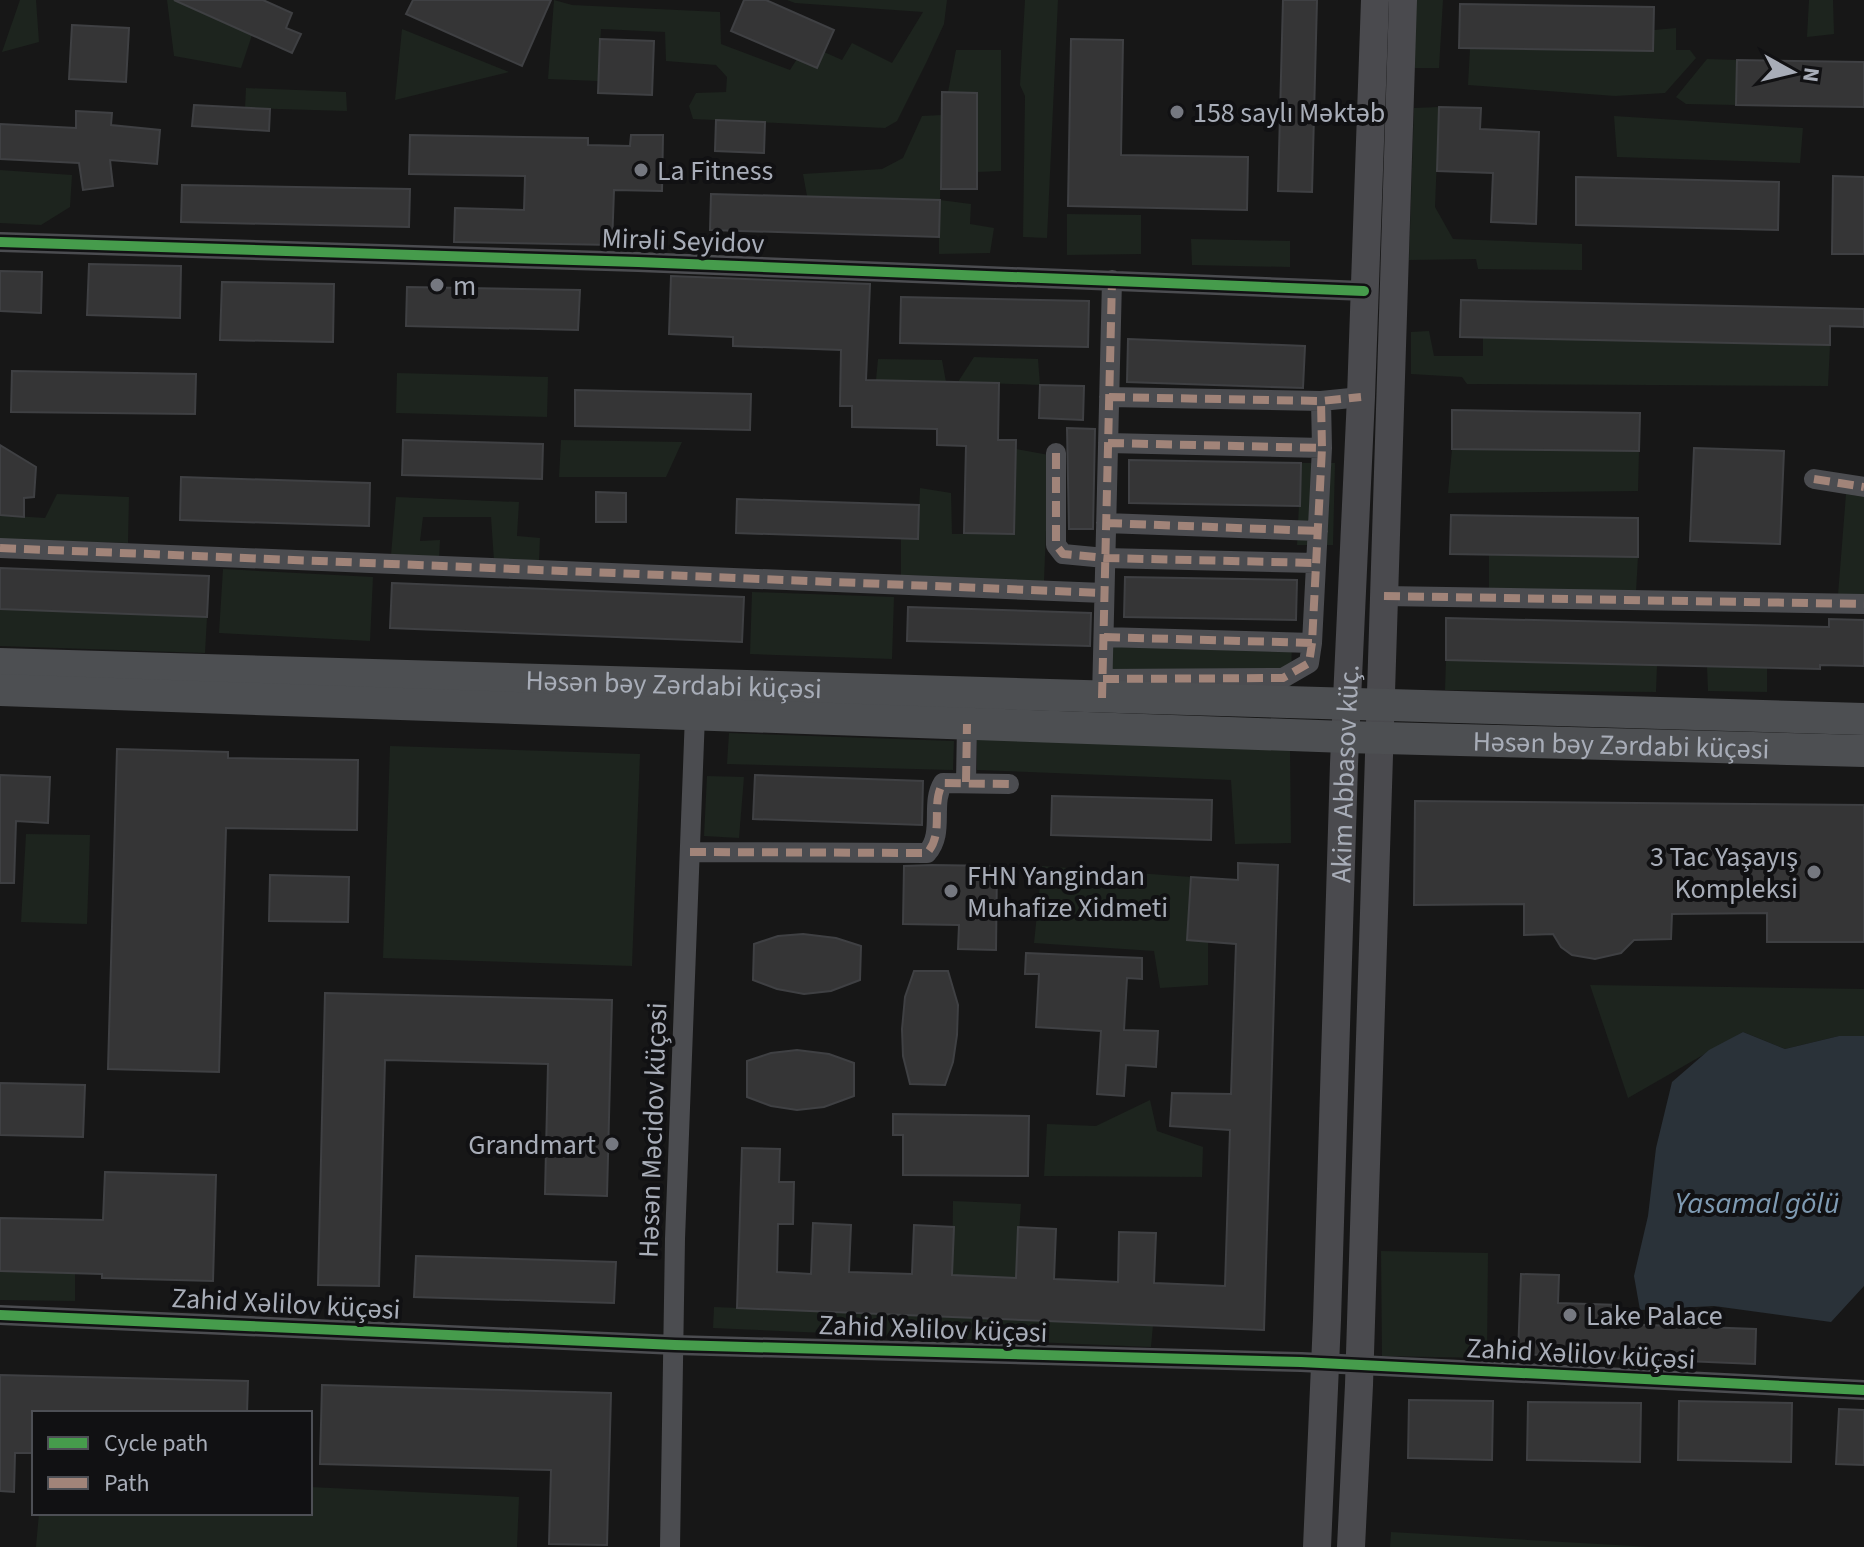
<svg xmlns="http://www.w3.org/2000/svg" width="1864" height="1547" font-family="'Source Sans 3',sans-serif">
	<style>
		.green { fill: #1d241e }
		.water { fill: #2a3239 }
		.building { fill: #353536; stroke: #3f4043; stroke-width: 2 }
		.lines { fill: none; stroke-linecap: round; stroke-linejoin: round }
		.street { stroke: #4b4c50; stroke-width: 20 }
		.secondary { stroke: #4a4a4e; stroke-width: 28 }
		.primary { stroke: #4d4f52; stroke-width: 32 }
		.quiet { stroke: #a18479; stroke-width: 8; stroke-dasharray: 16 8; stroke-linecap: butt }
		.cycleway-casing { stroke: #111113; stroke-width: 15 }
		.cycleway { stroke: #469c4c; stroke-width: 10 }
		.poi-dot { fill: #757880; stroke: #111113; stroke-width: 3 }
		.labels { text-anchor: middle; stroke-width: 8; stroke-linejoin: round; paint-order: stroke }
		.poi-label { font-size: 28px; fill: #a8adb8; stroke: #111113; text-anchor: start }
		.street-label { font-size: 28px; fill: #a8adb8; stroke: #111113 }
		.water-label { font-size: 30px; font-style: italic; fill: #7f9bb3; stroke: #111113 }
	</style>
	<rect width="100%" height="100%" fill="#171717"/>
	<path class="green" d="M20 0H36L39 42 2 52Z
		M167 0H188L186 5 252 35 241 68 174 56Z
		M554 0 572 5 720 12 721 44 790 70 797 59 817 68 824 52 842 60 852 43 892 63 923 12 795 3 787 0H947L944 24 927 61 897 121 885 128 693 119 689 106 696 93 726 92 727 77 716 65 666 61 665 32 601 29 598 81 548 79Z
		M1025 0H1058L1047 238 1023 237 1025 96 1020 85Z
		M1416 0H1443L1439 68H1414Z
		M1809 0H1833L1834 34 1807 37Z
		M1676 28V50H1690L1696 58 1665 93 1615 96 1468 85 1470 49 1653 51 1654 30Z
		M402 29 509 72 395 100Z
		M956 50H1001V171L977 172V93L948 92Z
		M1707 59 1737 60 1736 105 1686 104 1676 97Z
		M246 88 346 92 347 111 245 108Z
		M1439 107 1435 207 1453 239 1582 244V270L1478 269 1476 259 1409 260 1414 108Z
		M942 115 940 200 971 204 970 224 994 228 990 253 939 254V200L807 196 803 174 882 169 903 158 922 116Z
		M1614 116 1803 128 1800 163 1617 157Z
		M0 170 72 175 70 207 41 225 0 223Z
		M1067 214 1141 215V254L1067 255Z
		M1191 239 1290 241V267L1192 265Z
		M1429 331 1434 356H1483V338L1830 345 1828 386 1467 384 1462 377 1411 374V332Z
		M974 357 1038 359 1040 385 958 382Z
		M878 359 942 360 946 382 876 380Z
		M397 373 548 377 547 417 396 413Z
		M561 440 682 442 666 477H559Z
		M1016 449 1049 455 1044 581 901 575V538H918L920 488 951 493 952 534H1014Z
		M1452 449 1639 451 1638 491 1448 493Z
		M1301 463H1335L1333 545H1297Z
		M57 494 129 497 128 543 0 539V515L45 518Z
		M1846 494 1864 497V595H1838Z
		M396 497 519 502 517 536 540 538 539 560 494 561 491 517H423L420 541 440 540 439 559 391 555Z
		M1489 555 1638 557 1636 592 1489 588Z
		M223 569 373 577 370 641 219 633Z
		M752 592 894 597 892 659 750 654Z
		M0 609 207 617 205 653 0 646Z
		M1112 632 1292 635 1291 686 1110 682Z
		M1446 660 1657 665 1656 692 1445 690Z
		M1707 666 1767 668V692L1708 691Z
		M729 733 954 741 953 770 727 764Z
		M977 736 1290 747 1291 843 1235 844 1231 780 977 770Z
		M390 746 640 754 632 966 383 958Z
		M707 776 744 777 739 838 704 836Z
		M26 834 90 835 87 924 21 922Z
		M1042 866 1191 877 1187 940 1208 942V985L1160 988 1154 951 1034 943Z
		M1590 985 1864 989V1036H1839L1785 1049 1743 1032 1628 1098Z
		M1150 1100 1157 1131 1203 1147 1202 1177 1044 1176 1047 1124 1096 1126Z
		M953 1201 1021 1204 1016 1278 952 1275Z
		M1381 1251 1488 1253 1487 1358 1382 1356Z
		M0 1271 75 1273V1301L0 1300Z
		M714 1307 1153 1325 1151 1347 713 1328Z
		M310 1487 519 1497 517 1547H36L39 1513H310Z
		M1391 1532 1651 1547H1390Z"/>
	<path class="water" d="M1743 1032 1785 1049 1839 1036H1864V1286L1831 1322 1714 1306 1640 1310 1634 1276 1648 1216 1656 1148 1672 1082 1709 1050Z"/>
	<path class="building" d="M174 0H263L292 13 286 28 301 34 292 53Z
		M413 0H551L522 66 406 14Z
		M744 0H766L834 30 817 68 731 31Z
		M1283 0H1317L1312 192 1278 191Z
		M1460 4 1654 7 1653 51 1459 48Z
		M72 25 129 28 126 82 69 79Z
		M600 39 654 41 652 95 598 93Z
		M1071 39 1123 40 1121 155 1248 157 1247 210 1068 206Z
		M1737 60 1864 62V107L1736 105Z
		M942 92 977 93V189H941Z
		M194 105 270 109 269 131 192 126Z
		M1439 107 1481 108 1480 129 1539 132 1536 224 1491 222 1493 173 1437 171Z
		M76 111 112 113 111 125 160 130 157 164 110 160 113 186 83 190 79 163 0 159V124L76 128Z
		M716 120 765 122 764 153 715 151Z
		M410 135 588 138V145L630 146 631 135H663L662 191 614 190 612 245 454 242 455 208 524 210 525 176 409 174Z
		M1833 176 1864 177V254H1832Z
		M1576 177 1779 182 1778 230 1576 225Z
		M182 185 410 189 409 227 181 222Z
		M711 194 940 200 939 237 710 230Z
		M89 264 181 266 180 318 87 315Z
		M0 271 42 272 41 313 0 311Z
		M671 276 870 284 866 380 999 383 998 440H1016L1014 534 964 533 966 446 937 445V429L852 427V406H840L841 350 733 346V337L669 334Z
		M222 282 334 284 333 342 220 340Z
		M407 287 580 290 578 330 406 326Z
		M901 297 1089 301 1088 347 900 343Z
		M1461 300 1864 309V327L1830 326V345L1460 337Z
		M1128 339 1305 346 1303 388 1127 382Z
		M12 371 196 374 195 414 11 412Z
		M1040 385 1084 386 1083 420 1039 418Z
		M575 390 751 394 750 430 575 426Z
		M1452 410 1640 413 1639 451 1452 449Z
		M1067 428 1095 429 1093 529H1069Z
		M403 440 543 444 542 479 402 475Z
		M0 445 36 467 34 497 24 498V517L0 515Z
		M1694 448 1784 451 1780 544 1690 541Z
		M1129 460 1301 463 1300 506 1129 503Z
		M181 477 370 483 369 526 180 520Z
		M596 492 626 493V522H596Z
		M737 499 919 505 918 539 736 533Z
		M1451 515 1638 518V557L1450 554Z
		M0 568 209 576 207 617 0 609Z
		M1125 577 1297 580 1296 620 1124 617Z
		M392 583 744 597 742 642 390 628Z
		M908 607 1091 613 1090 646 907 641Z
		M1446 618 1829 627V619L1864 620V666L1820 665V669L1446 660Z
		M117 749 228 752V758L358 760 357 830 226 828 219 1072 108 1069Z
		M0 775 50 777 48 823 16 821 14 883H0Z
		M755 775 923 781 922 825 753 819Z
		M1052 796 1212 800 1211 840 1051 835Z
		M1415 801 1864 805V942H1767V913L1672 914 1671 939 1634 940 1621 953 1595 959 1572 955 1561 947 1553 934 1524 935V904L1414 905Z
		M1238 863 1278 865 1264 1330 737 1308 742 1148 780 1149 779 1182H794L793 1224H778L777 1272 811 1274 813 1223 851 1225 849 1272 912 1274 914 1225 954 1227 952 1275 1016 1278 1018 1227 1056 1229 1054 1279 1118 1282 1119 1232 1156 1233 1154 1283 1225 1286 1230 1130 1170 1126 1172 1093 1231 1094 1236 944 1187 940 1191 877 1238 880Z
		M932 865 997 866 996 950 958 949 959 925 903 924 904 866Z
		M270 875 349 877 348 922 269 921Z
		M803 934 836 938 861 946 860 980 831 991 804 994 777 989 753 980 754 944 778 936Z
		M1026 953 1142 958V979L1127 978 1124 1030 1158 1031 1156 1067 1126 1065 1124 1096 1097 1094 1101 1031 1036 1027 1039 974H1025Z
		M914 971H948L958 1005 957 1035 953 1062 945 1085 910 1084 903 1056 902 1029 905 997Z
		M325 993 612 1000 607 1196 545 1194 548 1064 385 1060 379 1286 318 1285Z
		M797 1050 829 1054 854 1063V1096L824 1107 797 1110 771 1106 747 1097V1061L771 1053Z
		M0 1083 85 1085 83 1137 0 1135Z
		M893 1114 1029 1116 1028 1176 903 1175V1135H893Z
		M105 1172 216 1175 213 1281 102 1278V1274L0 1271V1218L103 1220Z
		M416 1256 616 1262 614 1303 414 1297Z
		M1521 1274 1559 1275 1558 1303 1620 1305V1324L1756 1329 1755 1364 1518 1354Z
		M0 1375 248 1381 247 1413H34V1453H15L14 1492 0 1491Z
		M322 1385 611 1393 607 1545 549 1544 551 1470 320 1464Z
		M1409 1400 1493 1401 1492 1460 1408 1458Z
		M1679 1401 1792 1403 1791 1462 1678 1460Z
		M1528 1402 1641 1403 1640 1462 1527 1460Z
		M1839 1409 1864 1410V1465L1836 1464Z"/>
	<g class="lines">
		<path class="street" d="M0 242 638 262 1364 291
			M1109 397 1321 401 1361 397
			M1108 443 1322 448 1321 401
			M1056 453V545L1063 554 1105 558 1316 563
			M1814 479 1864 487
			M1106 523 1318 531
			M0 548 1104 593
			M1384 596 1864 604
			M1104 637 1312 643 1322 448
			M1103 679 1283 678 1309 663 1312 643
			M1102 698 1112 280
			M966 782 967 724
			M690 852 927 853C945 833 930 804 943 783L1009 784
			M0 1315 675 1345 1301 1362 1864 1390
			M670 1547 675 1239 695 715"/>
		<g class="secondary">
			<path id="s1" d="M1317 1547 1327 1320 1344 764 1361 397 1375 0"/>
			<path d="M1351 1547 1359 1385 1403 0"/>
		</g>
		<g class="primary">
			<path id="s2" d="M0 664 1864 719"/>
			<path id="s3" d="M0 690 1346 737 1864 751"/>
		</g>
		<path class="quiet" d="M1109 397 1321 401 1361 397
			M1108 443 1322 448 1321 401
			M1056 453V545L1063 554 1105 558 1316 563
			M1814 479 1864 487
			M1106 523 1318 531
			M0 548 1104 593
			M1384 596 1864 604
			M1104 637 1312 643 1322 448
			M1103 679 1283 678 1309 663 1312 643
			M1102 698 1112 280
			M966 782 967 724
			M690 852 927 853C945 833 930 804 943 783L1009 784"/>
		<g class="cycleway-casing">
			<path id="cycleway" d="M0 242 638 262 1364 291
				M0 1315 675 1345 1301 1362 1864 1390"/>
		</g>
		<use href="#cycleway" class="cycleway"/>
	</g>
	<g class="poi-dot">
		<circle cx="1177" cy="112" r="8"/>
		<circle cx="641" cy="170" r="8"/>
		<circle cx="437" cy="285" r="8"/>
		<circle cx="1814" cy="872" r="8"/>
		<circle cx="951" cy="891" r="8"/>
		<circle cx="612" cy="1144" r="8"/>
		<circle cx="1570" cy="1315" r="8"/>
	</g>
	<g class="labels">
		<g class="poi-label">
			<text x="1193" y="122">158 saylı Məktəb</text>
			<text x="657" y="180">La Fitness</text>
			<text x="453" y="295">m</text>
			<text x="1798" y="866" text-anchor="end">3 Tac Yaşayış<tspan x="1798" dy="32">Kompleksi</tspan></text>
			<text x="967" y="885">FHN Yangindan<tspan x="967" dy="32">Muhafize Xidmeti</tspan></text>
			<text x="596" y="1154" text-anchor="end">Grandmart</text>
			<text x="1586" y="1325">Lake Palace</text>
		</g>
		<g class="street-label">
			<text transform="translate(683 240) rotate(2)" y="10">Mirəli Seyidov</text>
			<text dy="10" stroke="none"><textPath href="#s2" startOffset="674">Həsən bəy Zərdabi küçəsi</textPath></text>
			<text dy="10" stroke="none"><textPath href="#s3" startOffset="1622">Həsən bəy Zərdabi küçəsi</textPath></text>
			<text dy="10" stroke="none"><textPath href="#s1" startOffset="774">Akim Abbasov küç.</textPath></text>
			<text transform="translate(652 1130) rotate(-88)" y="10">Həsən Məcidov küçəsi</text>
			<text transform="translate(286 1303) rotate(3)" y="10">Zahid Xəlilov küçəsi</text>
			<text transform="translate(933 1328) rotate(2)" y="10">Zahid Xəlilov küçəsi</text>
			<text transform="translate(1581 1353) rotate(3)" y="10">Zahid Xəlilov küçəsi</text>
		</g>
		<g class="water-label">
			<text x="1757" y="1213">Yasamal gölü</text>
		</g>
	</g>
	<rect x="32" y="1411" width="280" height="104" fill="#111113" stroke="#4d4f55" stroke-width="2"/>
	<rect x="48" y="1437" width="40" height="12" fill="#469c4c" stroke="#4d4f55" stroke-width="2"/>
	<text x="104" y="1451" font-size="24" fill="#a8adb8">Cycle path</text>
	<rect x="48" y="1477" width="40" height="12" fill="#a18479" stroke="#4d4f55" stroke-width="2"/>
	<text x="104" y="1491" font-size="24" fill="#a8adb8">Path</text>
	<g transform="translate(1792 72) rotate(98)" stroke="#111113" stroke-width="6" paint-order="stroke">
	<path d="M0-6L14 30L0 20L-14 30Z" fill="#a8adb8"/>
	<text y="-12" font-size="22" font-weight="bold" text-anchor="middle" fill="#a8adb8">N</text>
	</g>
</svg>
